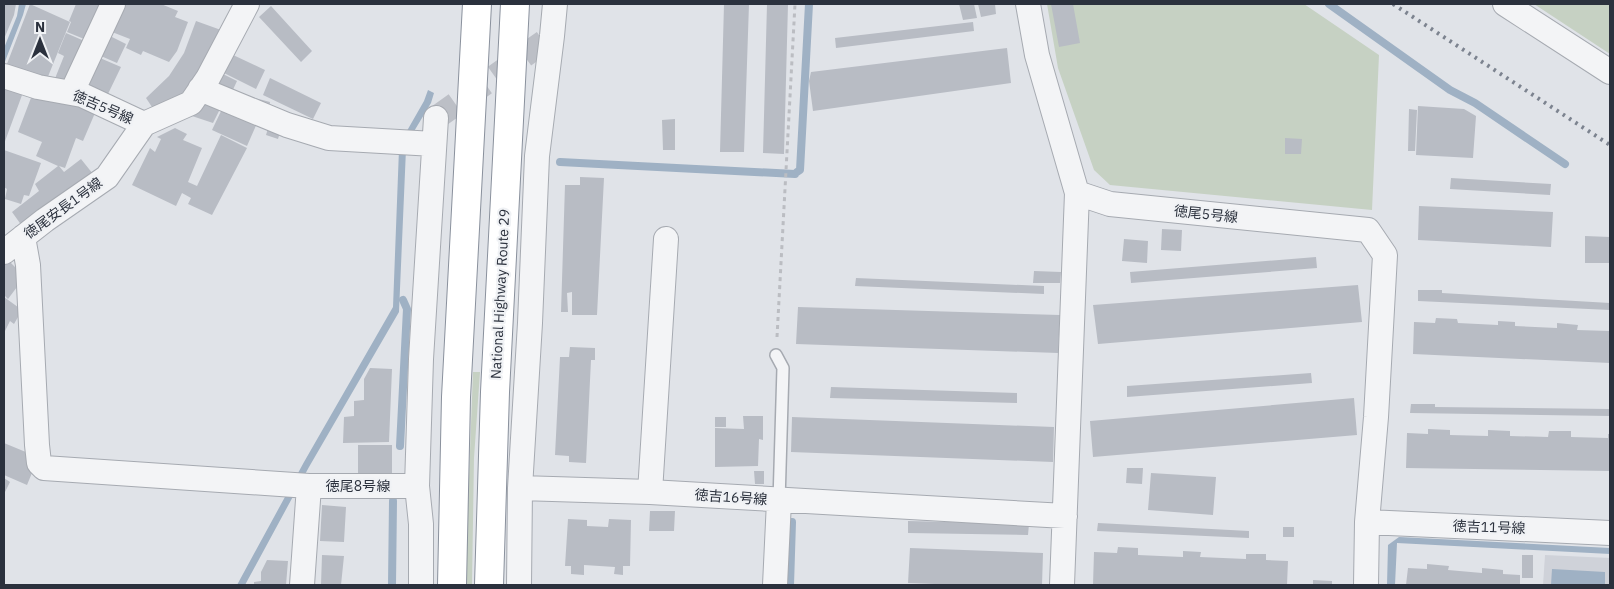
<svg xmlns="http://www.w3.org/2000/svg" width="1614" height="589" font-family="'IBM Plex Sans','Noto Sans JP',sans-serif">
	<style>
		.built { fill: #cfd2d9 }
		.green { fill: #c6d1c3 }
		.water { fill: #9fb1c4 }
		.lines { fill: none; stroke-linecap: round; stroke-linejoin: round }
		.stream { stroke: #9fb1c4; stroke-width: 8 }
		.building { fill: #b8bcc4 }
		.minor-tunnel { stroke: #bcbfc6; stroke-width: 24; stroke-dasharray: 24 12; stroke-linecap: butt }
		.service-casing { stroke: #a6aab1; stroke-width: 14 }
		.minor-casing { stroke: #a6aab1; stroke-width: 26 }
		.path { stroke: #bbbdc2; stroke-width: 3; stroke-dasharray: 4 4; stroke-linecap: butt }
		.service { stroke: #f3f4f6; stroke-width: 11 }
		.minor { stroke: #f3f4f6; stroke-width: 24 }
		.rail { stroke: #7c838f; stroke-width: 4; stroke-dasharray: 2.5 5; stroke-linecap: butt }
		.trunk-bridge-casing { stroke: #8a919d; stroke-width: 30; stroke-linecap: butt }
		.trunk-bridge { stroke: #fff; stroke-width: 28 }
		.labels { text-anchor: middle; stroke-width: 4.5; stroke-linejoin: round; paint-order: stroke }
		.street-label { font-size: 14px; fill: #2b313d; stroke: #f0f2f5 }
	</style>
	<rect width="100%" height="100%" fill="#e0e3e8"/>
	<path class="built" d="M1545 555 1610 558V585H1543Z"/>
	<path class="green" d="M1047 4H1304L1379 55 1372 210 1110 185 1094 170 1058 68Z
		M1534 4H1610V54Z
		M473 372H480L474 458 472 585H465Z"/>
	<path class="water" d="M19 4H26L23 15 4 64V48L17 16Z
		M428 90 434 93 431 103 410 138 404 136 424 101Z
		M399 149H406L399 312 309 467 245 585H237L304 462 393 307Z
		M1399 537 1610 548V554L1397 543 1395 585H1387L1388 545Z
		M1552 569 1605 572V585H1551Z"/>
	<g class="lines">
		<path class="stream" d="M1329 4 1450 90 1475 103 1565 164
			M560 162 795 174
			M797 172 800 170 809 4
			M400 446 407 309 403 300
			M392 585 393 501
			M790 585 792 522"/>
	</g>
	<path class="building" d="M4 4H16L14 15 4 39Z
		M30 4 70 22 45 84 5 69Z
		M76 4H98L106 7 89 41 67 32 71 22 69 21Z
		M125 4H161L178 11 175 17 188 22 177 51 169 62 143 51 141 55 126 48 130 39 112 32Z
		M724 4H749L744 152H720Z
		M767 4H788L784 154 763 153Z
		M959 4H974L977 18 963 20Z
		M978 4H995L996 14 981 17Z
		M1051 4H1073L1080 43 1059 47Z
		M271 6 312 51 301 62 259 17Z
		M196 21 221 30 211 51 189 88 168 106 154 110 146 98 169 76 184 53Z
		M973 22 974 31 836 48 835 38Z
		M66 33 89 43 64 86 54 81 64 56 58 53Z
		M104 33 126 44 117 63 94 53Z
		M1007 48 1011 83 813 111 809 81 811 72Z
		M231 54 265 70 256 89 222 72Z
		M93 55 121 67 107 96 80 84Z
		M221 73 237 81 230 96 213 88Z
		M270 78 321 103 313 119 263 95Z
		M4 81 25 87 4 144Z
		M34 90 98 106 83 141 76 138 65 168 59 166 64 172 81 159 93 174 22 226 12 212 39 191 35 184 58 166 36 156 42 142 18 132Z
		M251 97 270 102 269 109 249 104Z
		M206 101 221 107 213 123 192 116Z
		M1418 106 1464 109 1476 116 1473 158 1416 155Z
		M223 107 258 121 247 146 212 130Z
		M1409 109 1417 110 1415 151H1408Z
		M675 119V150H663L662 120Z
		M269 125 281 129 278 139 266 135Z
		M175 128 187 134 183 140 202 148 188 182 197 186 221 135 247 148 212 215 188 204 191 198 182 193 176 206 132 185 150 148 155 152 161 139 157 137Z
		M1285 138 1302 139 1301 154H1285Z
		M4 150 41 163 29 196 24 195 21 204 5 199 7 189 4 187Z
		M580 177 604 178 597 315H572V292L567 293 568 312H561L565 185H580Z
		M1451 178 1551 184 1550 195 1450 189Z
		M1419 206 1553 212 1551 247 1418 240Z
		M1162 229 1182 230 1181 251 1161 250Z
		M1585 236 1610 237V263H1585Z
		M1124 239 1148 241 1147 263 1122 261Z
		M1316 257 1317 268 1131 283 1130 272Z
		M8 260 23 275V279L8 299 4 295V265Z
		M1034 271 1061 272 1060 283H1033Z
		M856 278 1044 286V294L855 286Z
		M1358 285 1362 322 1098 344 1093 305Z
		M1418 290H1442V293L1610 303V310L1418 301Z
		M4 297 22 310 14 324 10 321 4 333Z
		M798 307 1060 315 1058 353 796 344Z
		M1436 318 1457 319 1458 323 1498 325V321L1515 322V326L1557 328V323L1578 325 1577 330 1610 331V363L1413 354 1414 322 1435 323Z
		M570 347 595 348V360H591L586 463 569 462V456L555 455 560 357H569Z
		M370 368 392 369 389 442 343 443 344 417 354 416V401L364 400V379Z
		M1311 373 1312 383 1127 397V386Z
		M831 387 1017 393V403L830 398Z
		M1354 398 1357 435 1093 457 1090 421Z
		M1411 404H1435V407L1610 409V416L1410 413Z
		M743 416H763V440L759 439 758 466 715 467V428L744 429Z
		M715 417H726V427H715Z
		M792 417 1054 427 1053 462 791 452Z
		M1428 429 1450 430V435L1488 436V430L1510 431V436L1548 437 1549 431H1571V437L1608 438V434H1610V471L1406 468 1407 433 1428 434Z
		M4 443 33 455 34 468 27 485 4 475Z
		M358 445H392V475L358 474Z
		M1127 468H1143L1142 484 1126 483Z
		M754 471H764V484H755Z
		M1151 473 1216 477 1213 515 1148 510Z
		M4 478 10 482 4 494Z
		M322 505 346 507 344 542 320 541Z
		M650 511H675L674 531H649Z
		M568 519 587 520V526L608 527 609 519 631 520 630 566H623V575L614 574 615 567 584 565V575L571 574V566H565Z
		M908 521 1029 524 1028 535 908 533Z
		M1098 523 1249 531V538L1097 531Z
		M1283 527H1294V537H1283Z
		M1118 547 1138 548V555L1183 557V551L1201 552 1200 557 1246 559V554H1266V560L1288 561 1287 585H1093L1094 552 1117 553Z
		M910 548 1043 553 1042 585H961L908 583Z
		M322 555 344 556 341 585H321Z
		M1522 555H1533V578H1522Z
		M267 560 288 561 286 585H254V582L261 581V572Z
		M1427 564 1449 566 1448 570 1482 573V568L1503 570V574L1520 575V585H1406L1408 568 1427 569Z
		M1313 580 1332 581V585H1313Z"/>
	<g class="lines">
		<path class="minor-tunnel" d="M436 118 552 36"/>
		<g class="service-casing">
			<path id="service" d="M776 355 783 368 779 501"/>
		</g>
		<g class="minor-casing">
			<path id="minor" d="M1028 4 1037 55 1077 193
				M1505 4 1610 72
				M4 76 38 87 82 95 144 124
				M200 89 287 125 329 138 434 144
				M72 92 113 4
				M23 237 28 265 37 445 39 463 44 468 309 486
				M666 239 650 492 1065 516
				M4 252 45 220 107 177 144 124 191 103 208 78 247 4
				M520 488 650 492
				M1367 522 1610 533
				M302 585 309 486H417
				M421 585V524L417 486 421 359 436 118
				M519 585 520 488 530 323 537 156 552 36 555 4
				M775 585 779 501
				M1062 585 1077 193 1110 204 1368 230 1385 255 1376 417 1367 522 1366 585"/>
		</g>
		<path class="path" d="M777 337 795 4"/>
		<use href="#service" class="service"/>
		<use href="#minor" class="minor"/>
		<path class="rail" d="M1393 4 1610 145"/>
		<g class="trunk-bridge-casing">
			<path id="trunk-bridge" d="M452 585 456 397 477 4
				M489 585 495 392 515 4"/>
		</g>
		<use href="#trunk-bridge" class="trunk-bridge"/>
	</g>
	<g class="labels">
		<g class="street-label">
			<text transform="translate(103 107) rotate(23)" y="5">徳吉5号線</text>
			<text transform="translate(63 208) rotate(-36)" y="5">徳尾安長1号線</text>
			<text transform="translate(1206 214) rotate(6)" y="5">徳尾5号線</text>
			<text transform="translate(500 294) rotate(-87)" y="5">National Highway Route 29</text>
			<text x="358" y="491">徳尾8号線</text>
			<text transform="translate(731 497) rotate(4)" y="5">徳吉16号線</text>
			<text transform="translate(1489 527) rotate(2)" y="5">徳吉11号線</text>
		</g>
	</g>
	<rect width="1614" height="589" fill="none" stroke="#2b313d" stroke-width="10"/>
	<g transform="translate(40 40)" stroke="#f0f2f5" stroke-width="4" paint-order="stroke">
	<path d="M0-4L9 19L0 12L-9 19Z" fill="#2b313d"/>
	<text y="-8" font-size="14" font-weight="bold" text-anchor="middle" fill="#2b313d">N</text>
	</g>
</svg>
